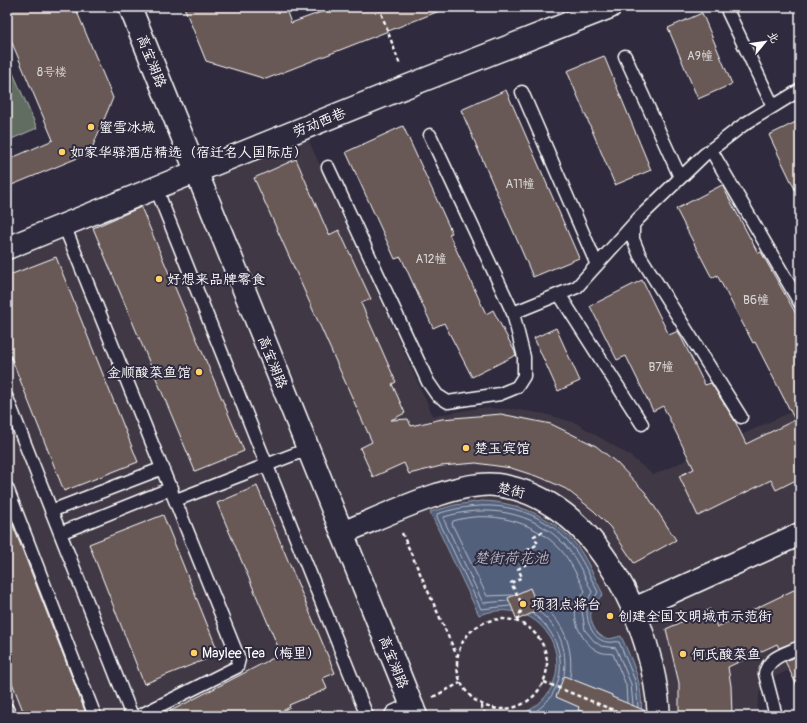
<svg xmlns="http://www.w3.org/2000/svg" width="807" height="723" font-family="Pangolin,'LXGW WenKai TC',sans-serif">
	<style>
		.built { fill: #403844 }
		.green { fill: #626d62; stroke: #b0b6b0 }
		.water { fill: #52607b; stroke: #97a0b0 }
		.lines { fill: none; stroke-linecap: round; stroke-linejoin: round }
		.shore { stroke: #babfca; stroke-width: 1 }
		.building { fill: #675956; stroke: #fff }
		.service-casing { stroke: #fff; stroke-width: 15 }
		.minor-casing { stroke: #fff; stroke-width: 25 }
		.path { stroke: #fff; stroke-width: 2.5; stroke-dasharray: 4 3; stroke-linecap: butt }
		.service { stroke: #2f2a3d; stroke-width: 12 }
		.minor { stroke: #2f2a3d; stroke-width: 22 }
		.poi-dot { fill: #ffd166; stroke: #2f2a3d; stroke-width: 1.5 }
		.labels { text-anchor: middle; stroke-width: 4; stroke-linejoin: round; paint-order: stroke }
		.number-label { font-size: 12px; fill: #d9d6d5 }
		.street-label { font-size: 14px; fill: #fff; stroke: #2f2a3d }
		.poi-label { font-size: 14px; fill: #fff; stroke: #2f2a3d; text-anchor: start }
		.water-label { font-size: 15px; font-style: italic; fill: #b1b7c4; stroke: #2f2a3d }
	</style>
	<rect width="100%" height="100%" fill="#2f2a3d"/>
	<filter id="ink" filterUnits="userSpaceOnUse"><feTurbulence type="fractalNoise" baseFrequency=".025" numOctaves="2"/><feDisplacementMap in="SourceGraphic" scale="8" xChannelSelector="R" yChannelSelector="G"/><feConvolveMatrix kernelMatrix="1 2 1 2 8 2 1 2 1" color-interpolation-filters="sRGB"/></filter>
	<g filter="url(#ink)">
		<path class="built" d="M308 139 433 416 479 408 513 409 545 414 576 423 629 455 653 475 800 408V665L761 683 756 716H16L7 692V259Z"/>
		<path class="green" d="M7 59 37 128 7 141Z"/>
		<path class="water" d="M482 501C520 502 561 520 582 553 590 566 596 581 603 594 599 599 591 605 591 612 589 621 596 635 605 638 610 640 616 637 621 636 633 663 644 685 641 716H523L522 714C588 685 553 589 479 615L430 512 455 505Z"/>
		<g class="lines">
			<path class="shore" d="M512 595 487 596 452 524 453 521C489 510 533 520 560 549 571 561 577 576 585 591 582 596 578 601 576 608 572 624 585 646 600 652 604 654 609 653 613 654L626 685 627 702
				M508 601 483 603 444 520V517C486 504 533 511 564 544 576 557 584 575 592 592L582 611 585 630 594 641 601 646 616 648 631 684 633 705
				M538 604C564 619 574 648 570 677
				M510 606 481 609 437 517V514C484 499 531 503 567 540 581 555 589 575 598 592L587 611C587 623 593 640 607 642 611 643 615 641 619 642L636 683 638 707
				M538 611C559 627 568 649 564 675
				M527 716C571 696 570 640 533 614"/>
		</g>
		<path class="building" d="M7 7H75L113 98 90 153 7 187V160L53 140 7 31Z
			M184 7H285L291 23 335 7H447V8L266 79 206 61Z
			M702 13 732 84 698 99 668 28Z
			M604 56 651 170 615 185 567 71Z
			M506 90 579 258 533 277 461 110Z
			M800 120V200L769 135Z
			M403 126 452 233 449 234 486 314 493 310 515 352 516 355 472 377 444 323 433 328 401 257 395 259 346 152Z
			M296 159 329 235 339 230 371 299 361 303 396 382 392 384 405 413 391 420 408 419 411 426 442 419 501 414 551 424 596 446 617 463 645 492 676 540 634 563 610 527 594 511 566 489 542 478 511 468 476 463 441 466 409 474 404 463 373 477 360 448 372 442 254 178Z
			M722 185 758 253 761 252 800 321V478L776 490 771 480 698 516 679 476 694 469 663 406 653 411 626 356 617 360 590 306 642 280 669 335 678 331 705 385 711 383 735 421 746 444 795 420 755 342 753 343 717 275 712 278 676 209Z
			M141 207 244 451 195 471 93 228Z
			M56 257 138 462 64 491 7 347V276Z
			M556 328 580 381 558 391 534 338Z
			M257 486 335 673 323 678 327 689 289 705 290 707 272 716H161L281 654 217 503Z
			M7 510 87 716H25L7 670Z
			M163 515 219 654 144 684 89 544Z
			M800 587V640L779 648 777 644 728 667 731 686 732 716H679V683L666 629 710 609 717 627Z
			M530 588 539 610 517 620 508 598Z
			M800 655V692L785 661Z
			M564 676 612 695V697L646 711V716H594L578 710 579 707 556 697Z"/>
		<g class="lines">
			<g class="service-casing">
				<path id="service" d="M728 12 773 106
					M625 56 680 177
					M522 92 597 265
					M711 150 800 303
					M328 167 428 382 437 395 448 402 500 394 517 387 524 376V357L513 313 430 135
					M156 188 367 716
					M64 225 239 659 237 667 139 716
					M633 225V239L640 256 741 417
					M559 294 642 424
					M513 313 577 287 639 218 704 155 743 125 800 90
					M7 398 132 716
					M7 488 95 716
					M176 500 308 449
					M51 511 163 468
					M60 533 172 488
					M7 709 10 716
					M776 716 765 674C768 657 785 654 800 647"/>
			</g>
			<g class="minor-casing">
				<path id="minor" d="M130 7 416 716
					M7 248 408 86 610 7
					M342 533C382 517 456 480 497 485 598 498 654 626 659 716
					M634 609 800 534
					M396 716 413 708"/>
			</g>
			<path class="path" d="M379 7 400 65
				M402 533 457 656
				M457 664a45 45 0 1 1 90 0a45 45 0 1 1-90 0Z
				M517 621 523 606 511 583 522 577 518 569 531 561 526 551 538 544 534 536 546 530
				M544 682 628 716
				M433 697 460 683
				M481 705 486 716"/>
			<use href="#service" class="service"/>
			<use href="#minor" class="minor"/>
		</g>
	</g>
	<g class="poi-dot">
		<circle cx="91" cy="127" r="4"/>
		<circle cx="62" cy="152" r="4"/>
		<circle cx="159" cy="279" r="4"/>
		<circle cx="199" cy="372" r="4"/>
		<circle cx="466" cy="448" r="4"/>
		<circle cx="523" cy="604" r="4"/>
		<circle cx="610" cy="616" r="4"/>
		<circle cx="194" cy="653" r="4"/>
		<circle cx="683" cy="654" r="4"/>
	</g>
	<g class="labels">
		<g class="number-label">
			<text x="700" y="60">A9幢</text>
			<text x="52" y="76">8号楼</text>
			<text x="520" y="188">A11幢</text>
			<text x="431" y="263">A12幢</text>
			<text x="756" y="304">B6幢</text>
			<text x="661" y="371">B7幢</text>
		</g>
		<g class="street-label">
			<text transform="translate(152 61) rotate(68)" y="5">高宝湖路</text>
			<text transform="translate(319 122) rotate(-22)" y="5">劳动西巷</text>
			<text transform="translate(273 362) rotate(68)" y="5">高宝湖路</text>
			<text transform="translate(511 490) rotate(13)" y="5">楚街</text>
			<text transform="translate(394 662) rotate(68)" y="5">高宝湖路</text>
		</g>
		<g class="poi-label">
			<text x="99" y="132">蜜雪冰城</text>
			<text x="70" y="157">如家华驿酒店精选（宿迁名人国际店）</text>
			<text x="167" y="284">好想来品牌零食</text>
			<text x="191" y="377" text-anchor="end">金顺酸菜鱼馆</text>
			<text x="474" y="453">楚玉宾馆</text>
			<text x="531" y="609">项羽点将台</text>
			<text x="618" y="621">创建全国文明城市示范街</text>
			<text x="202" y="658">Maylee Tea（梅里）</text>
			<text x="691" y="659">何氏酸菜鱼</text>
		</g>
		<g class="water-label">
			<text x="511" y="563">楚街荷花池</text>
		</g>
	</g>
	<rect width="807" height="723" fill="none" stroke="#2f2a3d" stroke-width="24"/>
	<rect x="12" y="12" width="783" height="699" fill="none" stroke="#fff" stroke-width="1.5" filter="url(#ink)"/>
	<g transform="translate(765 42) rotate(61)" stroke="#2f2a3d" stroke-width="3" paint-order="stroke">
	<path d="M0-3L7 15L0 10L-7 15Z" fill="#ffffff"/>
	<text y="-6" font-size="11" font-weight="bold" text-anchor="middle" fill="#ffffff">北</text>
	</g>
</svg>
